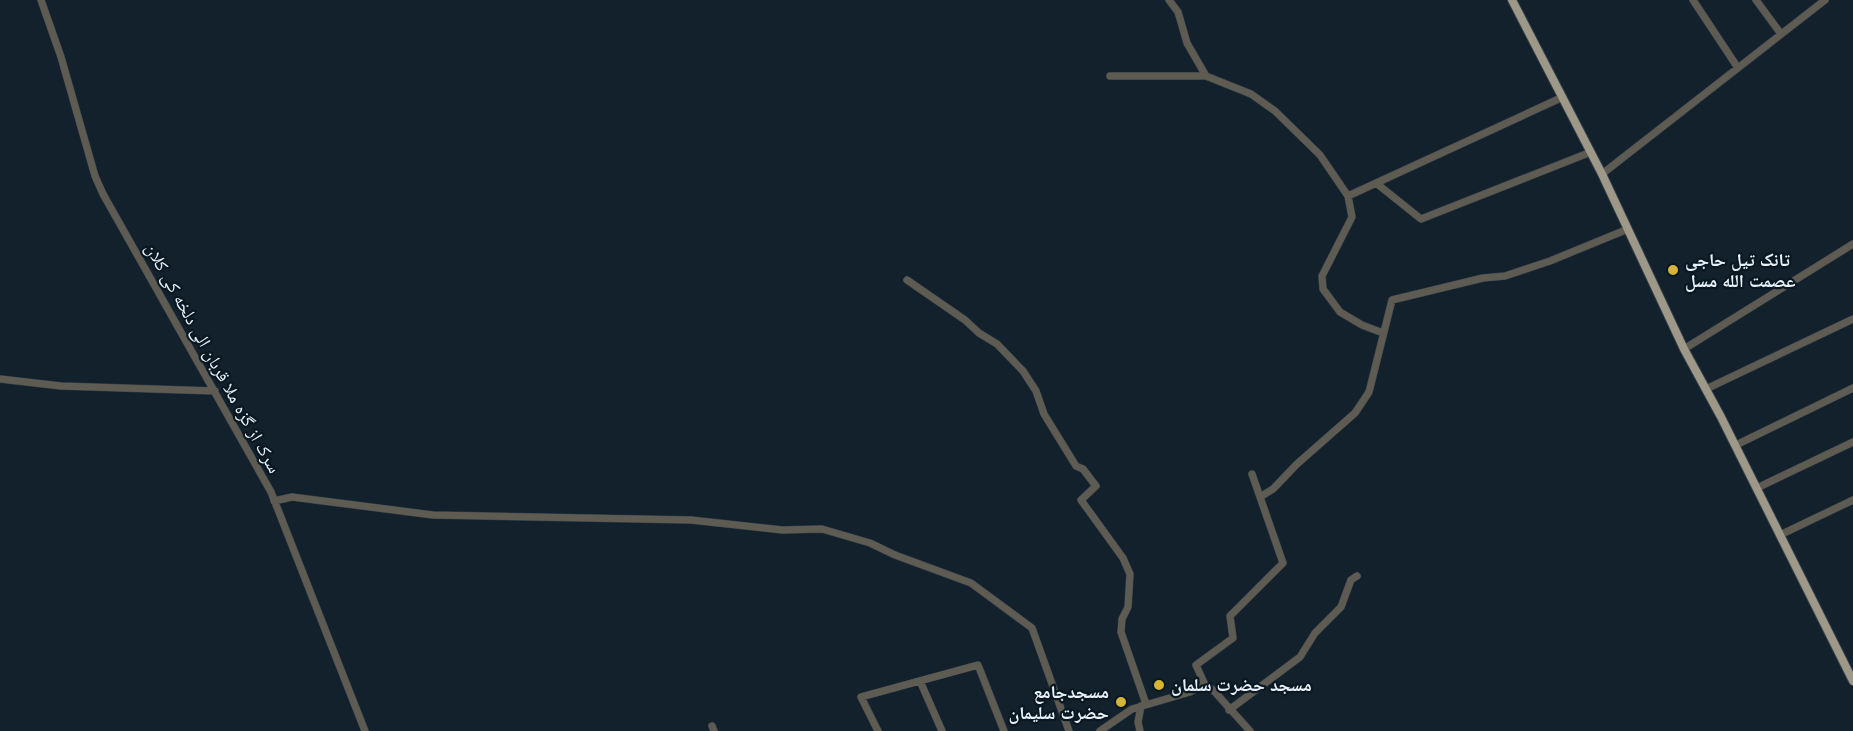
<svg xmlns="http://www.w3.org/2000/svg" width="1853" height="731" font-family="Helvetica,'Noto Naskh Arabic',sans-serif">
	<style>
		.lines { fill: none; stroke-linecap: round; stroke-linejoin: round }
		.minor-casing { stroke: #313e49; stroke-width: 8 }
		.major-casing { stroke: #313e49; stroke-width: 10 }
		.minor { stroke: #5e5b53; stroke-width: 7 }
		.major { stroke: #9d9887; stroke-width: 8 }
		.poi-dot { fill: #d7b434; stroke: #0a1822; stroke-width: 2 }
		.labels { text-anchor: middle; stroke-width: 4.5; stroke-linejoin: round; paint-order: stroke }
		.poi-label { font-size: 18px; font-weight: bold; fill: #e8f1f9; stroke: #0a1822; text-anchor: start }
		.street-label { font-size: 18px; fill: #e8f1f9; stroke: #0a1822 }
	</style>
	<rect width="100%" height="100%" fill="#13212c"/>
	<g class="lines">
		<g class="minor-casing">
			<path id="minor" d="M41 0 61 57 95 176 103 194 271 492 365 731
				M1169 0 1178 12 1187 43 1206 76 1251 94 1275 111 1320 155 1348 196 1352 217 1322 276 1323 289 1340 312 1362 325 1383 333
				M1693 0 1738 68
				M1756 0 1781 34
				M1110 76H1206
				M1602 174 1825 0
				M1376 183 1421 219 1591 152
				M1348 196 1563 97
				M907 280 965 320 979 333 997 344 1023 371 1036 391 1044 414 1076 466 1083 469 1096 486 1081 500 1123 558 1130 574 1128 607 1122 619 1121 632 1146 704
				M1684 349 1853 244
				M0 379 61 386 215 391
				M1706 389 1853 319
				M1736 445 1853 388
				M1757 488 1853 442
				M1260 497 1273 489 1297 464 1355 413 1369 392 1392 300 1483 278 1505 276 1550 261 1628 229
				M274 501 292 497 433 515 691 520 782 530 822 529 870 543 895 555 971 583 1032 628 1069 731
				M1780 535 1853 500
				M920 681 942 731
				M1205 685 1196 665 1233 638 1230 616 1283 563 1252 474
				M1229 710 1300 657 1315 633 1341 607 1351 580 1357 576
				M712 726 714 731
				M878 731 861 697 978 665 1004 731
				M1100 731 1132 709 1190 692 1205 685 1213 690 1250 731
				M1140 731 1138 722 1141 706"/>
		</g>
		<g class="major-casing">
			<path id="major" d="M1512 0 1602 174 1684 349 1721 417 1853 681"/>
		</g>
		<use href="#minor" class="minor"/>
		<use href="#major" class="major"/>
	</g>
	<g class="poi-dot">
		<circle cx="1673" cy="270" r="6"/>
		<circle cx="1159" cy="685" r="6"/>
		<circle cx="1121" cy="702" r="6"/>
	</g>
	<g class="labels">
		<g class="poi-label">
			<text x="1685" y="266">تانک تیل حاجی<tspan x="1685" dy="21">عصمت الله مسل</tspan></text>
			<text x="1171" y="691">مسجد حضرت سلمان</text>
			<text x="1109" y="698" text-anchor="end">مسجدجامع<tspan x="1109" dy="21">حضرت سلیمان</tspan></text>
		</g>
		<g class="street-label">
			<text transform="translate(213 358) rotate(61)" y="6">سرک از گزه ملا قربان الی دلخه کی کلان</text>
		</g>
	</g>
</svg>
